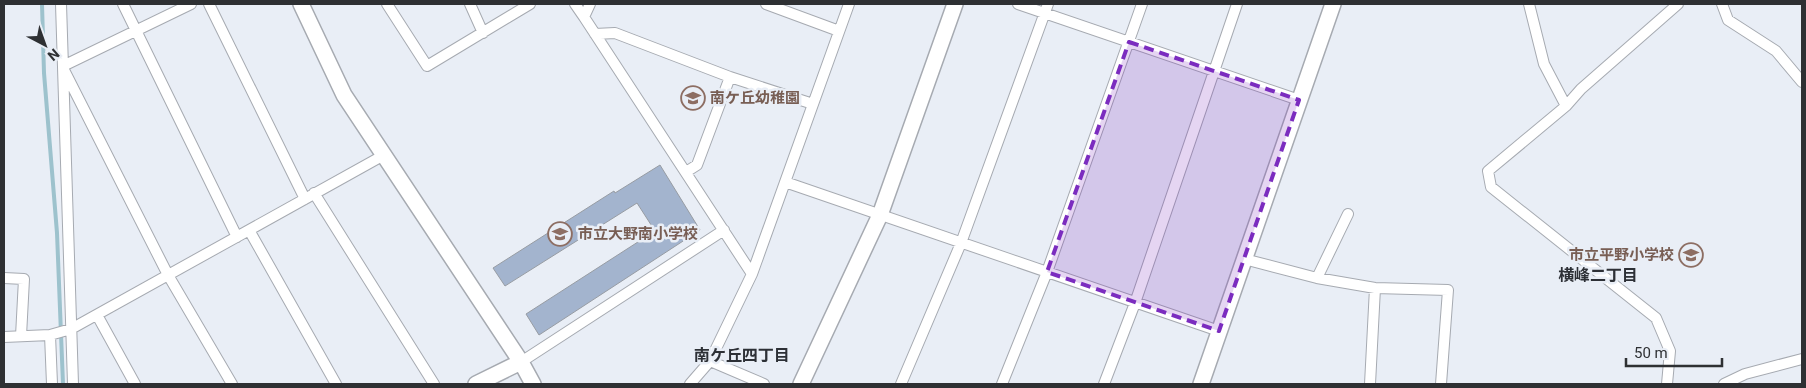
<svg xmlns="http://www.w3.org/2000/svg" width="1806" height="388" font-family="Roboto,'Noto Sans JP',sans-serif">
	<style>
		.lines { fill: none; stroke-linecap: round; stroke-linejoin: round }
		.stream { stroke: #9dc2cd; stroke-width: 4 }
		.building { fill: #a3b4ce; stroke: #979ca3 }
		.street-casing { stroke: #a6aab1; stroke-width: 12 }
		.secondary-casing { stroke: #a6aab1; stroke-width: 18 }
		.street { stroke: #fff; stroke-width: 10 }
		.secondary { stroke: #fff; stroke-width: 15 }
		.marked { fill: #7b2cbf; fill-opacity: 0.2; stroke: #7b2cbf; stroke-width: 4; stroke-dasharray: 10 6; stroke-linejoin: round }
		.labels { text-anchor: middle; stroke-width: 5; stroke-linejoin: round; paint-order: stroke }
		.education-label { font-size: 15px; font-weight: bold; fill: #785e54; stroke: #e9eef6; text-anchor: start }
		.neighbourhood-label { font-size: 16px; font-weight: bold; fill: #2d3036; stroke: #e9eef6 }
	</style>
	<rect width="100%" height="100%" fill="#e9eef6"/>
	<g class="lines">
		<path class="stream" d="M42 4 44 73 57 233 63 384"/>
	</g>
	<path class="building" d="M660 165 700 230 539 335 526 314 655 231 637 203 505 286 493 268 614 191 615 193Z"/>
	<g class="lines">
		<g class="street-casing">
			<path id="street" d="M61 4 73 384
				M123 4 237 237
				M209 4 305 199
				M387 4 427 66 530 4
				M470 4 483 33
				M575 4 584 17
				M590 4 584 17 752 274
				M766 4 839 31
				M1018 4 1299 100
				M1529 4 1544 64 1566 106
				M1722 4 1728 20 1776 51 1802 82
				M595 34 615 33 730 77 813 104
				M63 66 191 4
				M64 70 168 275 232 384
				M686 172 697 165 730 77
				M785 182 1219 331
				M314 193 434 384
				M249 230 336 384
				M1244 259 1317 278 1348 214
				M4 278 24 279 21 336
				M1317 278 1375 288 1448 290 1441 384
				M97 315 135 384
				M50 335 52 384
				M4 337 50 335 71 329 384 155
				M710 361 764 384
				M521 362 724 230
				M690 384 710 361 752 274 849 4
				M901 384 961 243 1048 4
				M1002 384 1047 272 1142 4
				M1104 384 1135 303 1237 4
				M1370 384 1375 288
				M1667 384 1670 351 1656 318 1491 187 1488 171 1566 106 1581 89 1678 4
				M1724 384 1745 374 1802 359"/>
		</g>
		<g class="secondary-casing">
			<path id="secondary" d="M301 4 344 95 521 362 533 384
				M476 384 521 362
				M801 384 880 215 955 4
				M1201 384 1333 4"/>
		</g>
		<use href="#street" class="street"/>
		<use href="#secondary" class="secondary"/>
	</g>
	<path class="marked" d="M1129 42 1299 100 1219 331 1047 272Z"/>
	<defs>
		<g id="school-ring" transform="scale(1.25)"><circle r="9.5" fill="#e9eef6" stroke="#8d6e63" stroke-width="1.5"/><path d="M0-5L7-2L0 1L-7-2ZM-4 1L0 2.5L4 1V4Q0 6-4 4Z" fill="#8d6e63"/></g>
	</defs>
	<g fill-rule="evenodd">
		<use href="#school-ring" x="693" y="98"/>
		<use href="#school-ring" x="560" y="234"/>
		<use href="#school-ring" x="1691" y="255"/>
	</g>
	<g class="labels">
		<g class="education-label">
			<text x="710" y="103">南ケ丘幼稚園</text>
			<text x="578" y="239">市立大野南小学校</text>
			<text x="1674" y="260" text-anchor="end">市立平野小学校</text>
		</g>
		<g class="neighbourhood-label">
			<text x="1598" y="281">横峰二丁目</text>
			<text x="742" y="361">南ケ丘四丁目</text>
		</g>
	</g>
	<rect width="1806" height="388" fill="none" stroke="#2e3033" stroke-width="10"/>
	<g transform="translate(45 45) rotate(139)" stroke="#e9eef6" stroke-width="4" paint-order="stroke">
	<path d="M0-4L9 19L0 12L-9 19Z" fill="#2e3033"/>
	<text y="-8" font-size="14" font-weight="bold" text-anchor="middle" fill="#2e3033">N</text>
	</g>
	<path d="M1626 358v8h96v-8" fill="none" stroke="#2e3033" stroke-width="2.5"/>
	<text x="1634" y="358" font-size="15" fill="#2e3033" stroke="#e9eef6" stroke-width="4" paint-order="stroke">50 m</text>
</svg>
